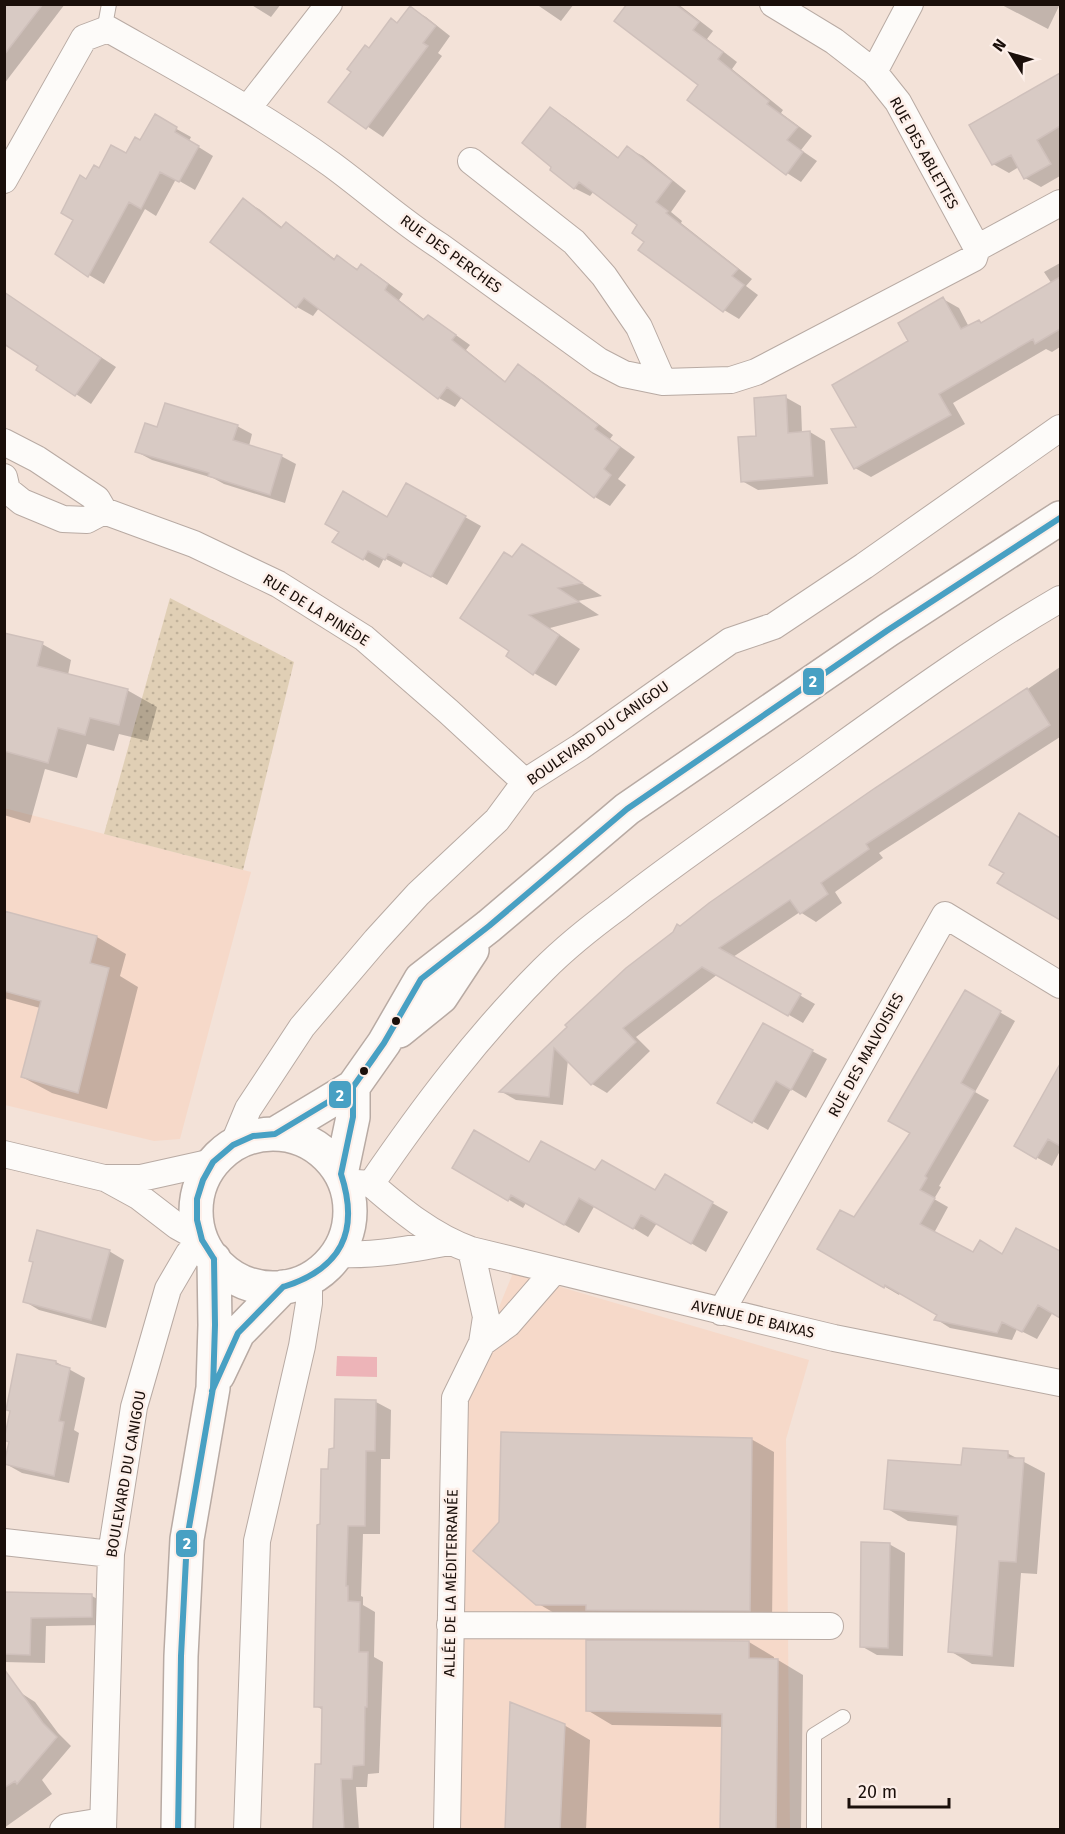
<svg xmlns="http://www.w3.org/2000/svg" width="1065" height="1834" font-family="'Fira Sans',sans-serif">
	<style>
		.built { fill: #f6d9c9 }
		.park { fill: url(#park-dots) }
		.water { fill: #edb4b8 }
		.shadow { fill: #0003 }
		.building { fill: #d8cac4; stroke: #cfc0bb; stroke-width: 1.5 }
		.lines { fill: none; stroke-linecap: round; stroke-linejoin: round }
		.lane-casing { stroke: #b8aaa3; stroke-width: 16 }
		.street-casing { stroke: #b8aaa3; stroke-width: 28 }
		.secondary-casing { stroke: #b8aaa3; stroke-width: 36 }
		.lane { stroke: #fdfbf9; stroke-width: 14 }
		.street { stroke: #fdfbf9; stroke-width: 26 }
		.secondary { stroke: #fdfbf9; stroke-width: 33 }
		.bus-1-casing { stroke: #fdefe9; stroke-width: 10 }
		.bus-1 { stroke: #48a0c3; stroke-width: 6 }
		.bus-dot { fill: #1a0f0a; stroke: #fdefe9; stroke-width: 2 }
		.labels { text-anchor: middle; stroke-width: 5; stroke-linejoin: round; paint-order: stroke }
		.street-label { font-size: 15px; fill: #1a0f0a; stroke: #fdefe9 }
		.line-badge { stroke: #fdefe9; stroke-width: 2 }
		.badge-label { font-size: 16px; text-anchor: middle; font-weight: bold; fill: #fff }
	</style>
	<defs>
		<pattern id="park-dots" width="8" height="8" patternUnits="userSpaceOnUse" patternTransform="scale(1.5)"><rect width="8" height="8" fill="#e0cfb5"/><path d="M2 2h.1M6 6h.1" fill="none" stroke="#c0b19a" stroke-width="1.8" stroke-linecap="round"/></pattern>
	</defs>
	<rect width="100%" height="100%" fill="#f3e2d8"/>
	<path class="built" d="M4 808 251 872 180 1139 154 1141 5 1105Z
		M513 1273 809 1360 786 1439 790 1829 450 1830 459 1405Z"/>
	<path class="park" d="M170 598 294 662 243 870 104 834Z"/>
	<path class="water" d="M337 1356 377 1357V1377L336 1376Z"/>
	<path class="shadow" d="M4 4H65L4 84Z
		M250 4H281L271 17Z
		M536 4H574L561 21Z
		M629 4H678L713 31 707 39 737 62 732 69 783 110 781 113 812 136 801 150 817 161 801 182 787 173 700 85Z
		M1000 4H1060L1048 29Z
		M410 8 426 17 450 36 438 53 442 56 383 137 330 101 369 49 398 24Z
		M1060 75V176L1041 187 1025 178 1019 167 1009 173 993 164 971 126Z
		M551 109 566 118 619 158 627 148 643 156 686 191 671 212 682 221 681 223 752 279 746 286 758 295 739 319 724 310 640 250 646 242 639 225 594 191 590 196 574 188Z
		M155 117 191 137 189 141 213 156 195 190 176 179 156 216 145 209 104 284 89 275 75 219 87 181 99 170 126 155 141 142Z
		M243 200 259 209 283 228 286 224 301 233 336 260 338 257 359 270 362 266 377 275 403 294 399 300 425 320 429 316 470 345 466 350 506 382 518 366 534 375 613 435 610 439 635 457 618 479 626 485 610 506 595 497 462 397 455 407 439 398 319 308 313 316 297 307 212 242Z
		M1060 263V347L1052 352 1046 349 953 403 965 424 871 477 855 468 859 428 910 342 943 299 959 308 969 327 979 321 983 324 1052 284 1044 272Z
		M6 295 116 367 91 404 38 369 40 366Z
		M785 397 801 406 802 433 810 432 825 441 828 484 758 490 742 481 758 437Z
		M237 426 252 434 249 446 281 456 296 464 285 503 224 484 213 478 152 460 137 452 158 429Z
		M465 517 481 526 447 585 404 561 401 567 384 558 379 568 335 542 388 519Z
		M523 546 602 596 578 601 599 615 550 628 580 649 556 686 534 673 511 650 513 559Z
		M4 642 42 644 71 660 68 675 127 690 157 707 148 741 119 734 114 751 87 744 77 778 45 769 30 823 4 815Z
		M1060 667V737L879 853 883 858 835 892 842 903 816 922 800 912 733 957 815 1004 803 1023 718 974 636 1037 650 1051 607 1093 592 1084 568 1060 563 1105 516 1100 502 1092 680 927Z
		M1019 817 1060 841V918L999 883 1006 873Z
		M4 913 97 937 126 954 120 976 138 987 107 1109 52 1093 22 1077 40 1008 4 998Z
		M965 992 1015 1021 975 1092 989 1100 939 1186 941 1187 934 1199 948 1207 934 1233 973 1254 1003 1256 1017 1230 1060 1253V1316L1053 1312 1037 1339 1017 1329 1012 1340 950 1328 936 1319 939 1314 900 1292 899 1295 819 1248 854 1219 912 1133Z
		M812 1051 827 1059 806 1098 791 1089 768 1130 719 1102Z
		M1052 1082 1060 1087V1151L1052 1166 1016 1146Z
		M530 1164 655 1192 665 1176 728 1212 706 1252 657 1223 648 1237 595 1205 579 1233 526 1203 523 1208 454 1168Z
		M109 1251 124 1260 106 1328 39 1310 24 1301 35 1262Z
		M56 1362 85 1378 74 1430 79 1433 69 1483 22 1473 6 1464 10 1442 11 1411Z
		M376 1402 391 1410 390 1459H381L380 1534H363L361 1596 363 1597V1605L375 1612 374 1657 383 1662 379 1773 368 1774 367 1787H356L359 1830H314L322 1766 323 1710 316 1706 322 1526 330 1470 336 1450Z
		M751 1439 774 1452 772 1623 561 1617 537 1603Z
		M1007 1453 1045 1473 1037 1574 1021 1573 1014 1667 972 1664 950 1651 959 1526 908 1521 886 1508 963 1467Z
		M889 1544 905 1553 903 1656 877 1655 861 1646Z
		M4 1594 92 1596 108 1605 107 1625 46 1626 45 1663 4 1662Z
		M587 1642H749L774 1657V1660H778L803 1675 801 1830H722L723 1727 612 1725 587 1710Z
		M21 1693 35 1702 58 1733 71 1746 42 1780 52 1794 4 1828V1705Z
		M564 1725 590 1740 586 1830H507Z"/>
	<path class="building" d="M4 4H43L4 55Z
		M627 4H675L699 22 693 30 723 52 718 59 769 101 767 104 798 127 787 140 803 152 786 175 687 100 698 85 614 21Z
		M410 6 436 26 423 43 428 46 366 129 328 102 351 72 347 69 365 45 369 48 391 18 397 23Z
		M1060 73V126L1037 140 1051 164 1024 179 1011 155 992 165 969 125Z
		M550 107 618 158 627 146 672 181 656 202 668 211 666 213 738 269 732 276 744 285 723 312 638 250 644 242 632 233 637 225 579 182 574 189 550 170 551 167 522 143Z
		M155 114 177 127 175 132 199 146 179 182 160 172 141 209 129 202 88 277 55 254 73 220 61 213 80 175 86 179 94 165 99 168 111 145 126 153 135 137 140 140Z
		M243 198 281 228 286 222 334 260 337 255 357 270 361 264 388 284 385 290 423 320 428 315 456 335 452 340 505 382 518 364 598 425 595 429 620 447 604 469 611 475 594 498 447 387 438 399 304 298 296 308 210 242Z
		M1060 277V329L1035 344 1033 339 939 394 951 415 854 469 831 429 856 427 832 385 908 341 898 323 943 297 961 329 979 320 981 323Z
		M4 292 101 358 75 396 36 370 38 366 4 344Z
		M786 395 788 433 810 431 813 476 741 482 738 437 756 436 754 398Z
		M165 403 238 425 233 440 282 455 270 495 208 476 209 473 135 452 145 423 157 427Z
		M406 483 466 516 431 577 388 554 385 560 368 551 363 560 332 542 339 532 325 524 343 491 387 517Z
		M522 544 582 583 558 588 579 602 529 615 559 635 533 675 506 656 509 651 460 618 504 552 512 557Z
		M4 633 43 642 37 666 128 689 119 725 90 718 85 735 58 728 48 763 4 751Z
		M1027 688 1050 725 866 844 869 849 821 883 828 894 800 914 790 900 719 948 801 994 788 1016 702 967 623 1028 636 1042 591 1085 554 1048 549 1097 499 1092 567 1027 565 1025 626 968 673 932 677 924 680 926 709 903 875 788Z
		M1019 813 1060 838V920L997 883 1004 873 989 865Z
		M4 911 97 936 90 963 109 968 78 1093 21 1077 41 1001 4 991Z
		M965 990 1001 1011 961 1083 975 1091 925 1176 927 1178 920 1190 935 1198 920 1224 973 1252 980 1240 1002 1254 1016 1228 1060 1251V1318L1038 1305 1022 1332 1002 1322 997 1333 934 1320 937 1315 885 1285 884 1288 817 1249 840 1210 854 1217 910 1133 888 1121Z
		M763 1023 813 1050 791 1090 776 1081 752 1123 717 1103Z
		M1060 1064V1146L1048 1139 1036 1159 1014 1146Z
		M474 1130 529 1162 541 1141 595 1170 602 1160 655 1190 665 1174 713 1202 691 1244 641 1215 633 1229 579 1198 564 1225 511 1195 508 1201 452 1168Z
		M37 1230 110 1250 91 1320 23 1302 33 1262 29 1261Z
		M17 1354 56 1361V1364L70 1368 59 1421 64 1422 54 1476 4 1464 9 1442 4 1440 10 1411 6 1410Z
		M335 1399 376 1400 375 1451H366L365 1526H348L346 1586H348V1601L360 1602 359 1652H368L367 1707H365L364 1765 353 1766 352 1779H341L344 1830H313L315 1764H321L322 1707H314L317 1525 320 1524 321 1469H328L329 1449 334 1448Z
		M501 1432 752 1438 750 1611 586 1610V1605H536L473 1551 499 1522Z
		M963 1448 1008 1451V1458H1024L1016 1562 999 1561 992 1656 948 1652 958 1516 884 1509 888 1460 961 1465Z
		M861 1542 890 1543 888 1648 860 1647Z
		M4 1592 92 1594V1617L31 1618 30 1655 4 1654Z
		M586 1640 749 1641V1658L778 1659 776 1830H720L722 1714 586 1711Z
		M4 1669 43 1723 57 1737 17 1784 15 1781 4 1788Z
		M510 1702 565 1724 560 1830H505Z"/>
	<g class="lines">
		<g class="lane-casing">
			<path id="lane" d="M104 31 109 4
				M814 1830V1735L843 1717"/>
		</g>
		<g class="street-casing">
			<path id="street" d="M773 4 834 41 874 72 898 102 977 248
				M874 72 910 4
				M248 108 329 4
				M471 161 574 242 604 276 639 327 663 382
				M4 180 84 38 108 29C184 72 260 113 331 164 368 191 402 222 440 246L599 361 624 374 663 382 731 380 756 372 974 258 977 248 1060 203
				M4 442 37 459 97 499 104 511 194 544 278 584 364 638 449 712 525 782
				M4 477 7 490 22 502 63 519 87 520 104 511
				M233 1145 248 1109 302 1027 376 940 418 894 497 820 525 782 580 747 730 641 774 626 864 566 1060 428
				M4 1154 104 1178H141L213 1162
				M107 1179 138 1196 177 1226 202 1240
				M356 1183 371 1184C401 1210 432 1236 471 1250L834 1338 1060 1383
				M371 1184C423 1108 478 1035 543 970 566 947 591 927 617 908 667 868 720 832 772 795 867 728 960 657 1060 599
				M471 1250 486 1317 482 1343 508 1324 554 1271
				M337 1254C375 1256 412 1249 449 1242
				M721 1312 945 915 1060 985
				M4 1542 111 1554
				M450 1625 830 1626
				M63 1830 66 1827 103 1821
				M103 1830 111 1554 134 1407 168 1289 189 1253 205 1245
				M247 1830 257 1541 302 1346 309 1303V1279
				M447 1830 455 1398 482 1343"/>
		</g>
		<g class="secondary-casing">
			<path id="secondary" d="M399 1031 441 997 472 950
				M275 1134 353 1087 384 1043 421 979 489 926 627 809 888 630 1060 518
				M196 1211a77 77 0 1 1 154 0a77 77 0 1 1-154 0Z
				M341 1174 353 1117V1087
				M218 1375 238 1333 283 1287
				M178 1830 181 1656 187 1539 213 1388 215 1325 214 1259"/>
		</g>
		<use href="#lane" class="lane"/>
		<use href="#street" class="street"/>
		<use href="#secondary" class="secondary"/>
		<g class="bus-1-casing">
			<path id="bus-1" d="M341 1174 353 1117V1087L375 1056
				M214 1259 202 1240 197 1220V1199L203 1180 213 1162 233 1145 253 1136 275 1134 353 1087 384 1043 421 979 489 926 627 809 888 630 1060 518
				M283 1287C341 1269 360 1232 341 1174
				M212 1391 238 1333 283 1287
				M178 1830 181 1656 187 1539 213 1388 215 1325 214 1259"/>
		</g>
		<use href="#bus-1" class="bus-1"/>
	</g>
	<g class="bus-dot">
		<circle cx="396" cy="1021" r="5"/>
		<circle cx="364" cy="1071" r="5"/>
	</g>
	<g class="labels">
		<g class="street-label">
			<text transform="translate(924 153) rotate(61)" y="5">RUE DES ABLETTES</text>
			<text transform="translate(451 254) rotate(36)" y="5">RUE DES PERCHES</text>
			<text transform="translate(316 610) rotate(32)" y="5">RUE DE LA PINÈDE</text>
			<text transform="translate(598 733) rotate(-35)" y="5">BOULEVARD DU CANIGOU</text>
			<text transform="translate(866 1055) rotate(-61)" y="5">RUE DES MALVOISIES</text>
			<text transform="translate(753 1319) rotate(13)" y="5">AVENUE DE BAIXAS</text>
			<text transform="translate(126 1474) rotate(-80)" y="5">BOULEVARD DU CANIGOU</text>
			<text transform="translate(451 1583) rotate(-89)" y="5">ALLÉE DE LA MÉDITERRANÉE</text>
		</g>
	</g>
	<g class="line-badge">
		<rect x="802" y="667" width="23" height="29" rx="6" fill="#48a0c3"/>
		<rect x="328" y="1080" width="24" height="29" rx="6" fill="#48a0c3"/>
		<rect x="175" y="1529" width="23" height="29" rx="6" fill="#48a0c3"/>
	</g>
	<g class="badge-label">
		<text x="813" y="687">2</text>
		<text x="340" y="1101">2</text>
		<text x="187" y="1549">2</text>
	</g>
	<rect width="1065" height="1834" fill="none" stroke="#1a0f0a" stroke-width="12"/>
	<g transform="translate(1011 54) rotate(307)" stroke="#fdefe9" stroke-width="4.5" paint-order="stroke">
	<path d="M0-4.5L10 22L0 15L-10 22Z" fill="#1a0f0a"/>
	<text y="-9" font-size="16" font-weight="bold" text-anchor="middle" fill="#1a0f0a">N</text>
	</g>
	<path d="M849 1798v9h100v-9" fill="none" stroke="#1a0f0a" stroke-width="3"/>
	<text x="858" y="1798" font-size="18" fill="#1a0f0a" stroke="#fdefe9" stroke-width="4.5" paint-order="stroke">20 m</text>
</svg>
